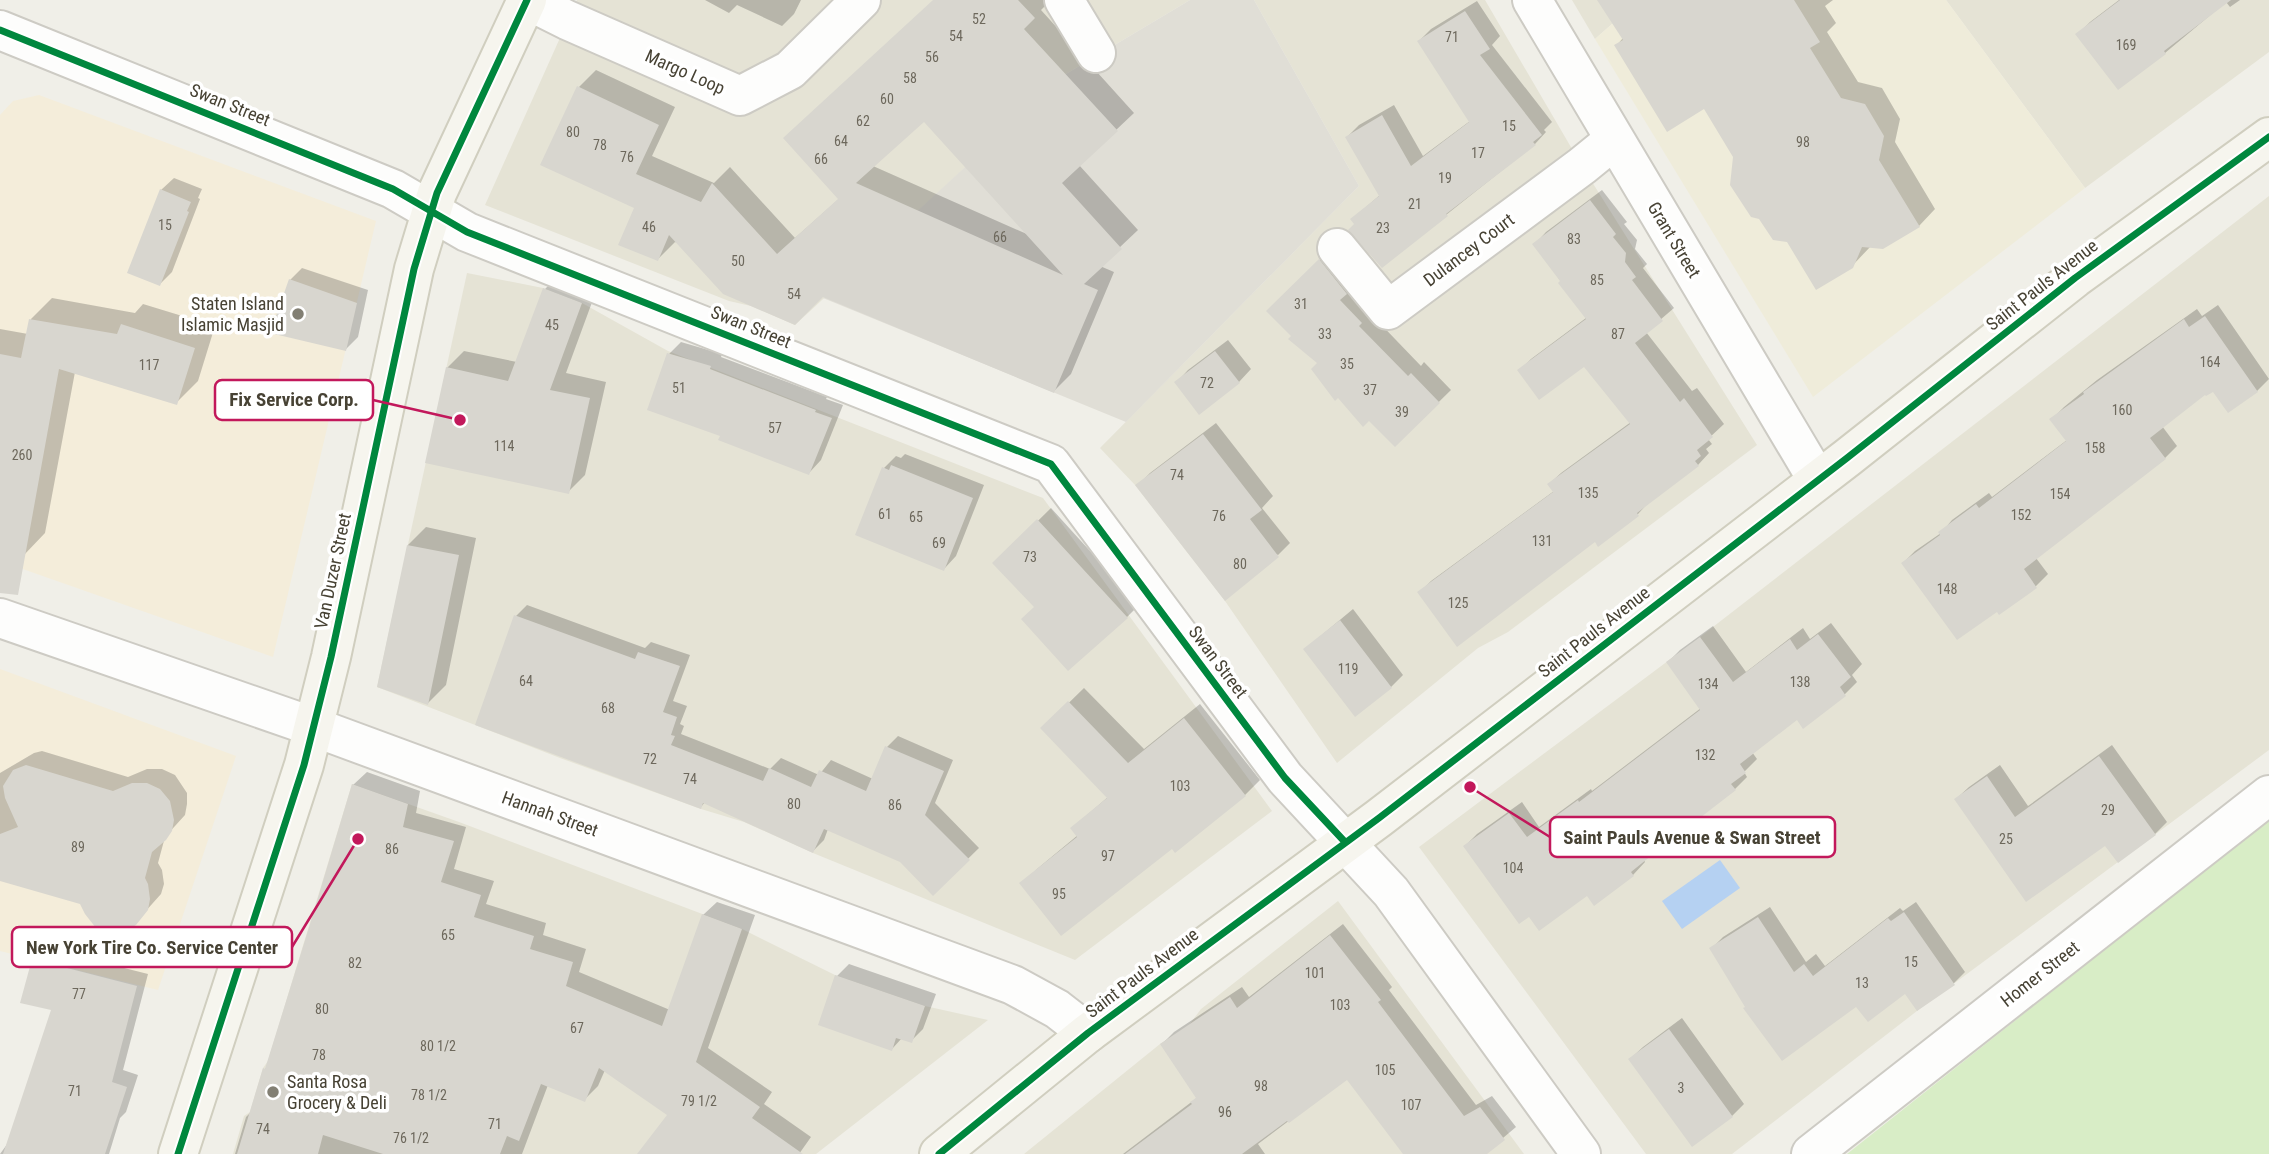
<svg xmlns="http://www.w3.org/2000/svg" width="2269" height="1154" font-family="'Roboto Condensed',sans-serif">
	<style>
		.residential { fill: #e5e3d5 }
		.commercial { fill: #f4edda }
		.industrial { fill: #e0ded6 }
		.education { fill: #efecda }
		.green { fill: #d8edc6 }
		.water { fill: #b5d1f2 }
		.shadow { fill: #0003; fill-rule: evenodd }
		.building { fill: #d8d6cf; fill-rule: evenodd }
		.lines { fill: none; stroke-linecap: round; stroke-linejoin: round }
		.minor-casing { stroke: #cdcbc4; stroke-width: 42 }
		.secondary-casing { stroke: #d0cebf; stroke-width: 42 }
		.minor { stroke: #fdfdfc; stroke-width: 38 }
		.secondary { stroke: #f6f5ee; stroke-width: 38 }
		.cycleway-casing { stroke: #fff; stroke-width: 11 }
		.cycleway { stroke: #00873e; stroke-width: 7 }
		.poi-dot { fill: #827f73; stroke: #fff; stroke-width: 2.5 }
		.labels { text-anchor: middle; stroke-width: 7; stroke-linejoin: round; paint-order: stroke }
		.number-label { font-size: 14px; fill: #6d685c }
		.street-label { font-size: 18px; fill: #474234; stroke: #fff }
		.poi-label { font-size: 18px; fill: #474234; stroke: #fff; text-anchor: end }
		.leader { fill: none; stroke: #c2185b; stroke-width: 2.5 }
		.callout-dot { fill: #c2185b; stroke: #fff; stroke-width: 2.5 }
		.callout { fill: #fff; stroke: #c2185b; stroke-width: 2.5 }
		.callout-label { font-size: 19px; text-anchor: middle; font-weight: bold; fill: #474234 }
	</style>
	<rect width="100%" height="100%" fill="#f0efe8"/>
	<path class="residential" d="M577 0H1190L1066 74 795 325 751 306 729 301 485 205Z
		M1254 0H1485L1582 166 1757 445 1508 632 1478 648 1337 763 1225 601 1135 485 1100 448 1359 186Z
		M1572 0H1650L1612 24 1595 39Z
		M1946 0H2269V52L2085 188Z
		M2269 196V750L1917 1011 1732 1154H1646L1419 847 1700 637Z
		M467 273 543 288 582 303 668 351 1043 498 1272 811 1075 960 813 853 744 822 701 809 560 758 377 687Z
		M352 784 459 822 742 929 835 975 925 1006 988 1020 816 1154H233L244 1116 250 1112 263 1068 268 1061Z
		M1338 901 1524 1154H1024L1160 1044 1189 1025 1201 1009Z"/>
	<path class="commercial" d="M39 95 376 221 273 657 0 561V115L13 101Z
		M0 669 236 756 158 990 0 951Z"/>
	<path class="industrial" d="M1190 0H1254L1359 186 1126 422 823 298 1066 74Z"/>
	<path class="education" d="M1650 0H1946L2085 188 1813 397 1595 39 1612 24Z"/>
	<path class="green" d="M2269 819V1154H1847Z"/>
	<path class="water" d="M1720 860 1740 888 1682 929 1662 901Z"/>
	<path class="shadow" d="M705 0H801L794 14 782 26 737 5 729 13Z
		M935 0H1051L1041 10 1134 113 1079 165 1138 230 1100 266 1114 272 1071 374 1054 391 822 295 675 242 658 259 636 207 579 87 596 70 675 107 652 156 714 183 730 167 795 238 840 198ZM924 119 1029 235 873 166Z
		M1599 0H1833L1825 6 1836 23 1827 32 1858 82 1882 88 1900 119 1895 142 1935 209 1919 226 1871 246 1852 266 1788 240 1761 218 1735 157 1705 107 1616 46 1623 38Z
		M2119 0H2240L2230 7 2226 2 2165 53 2078 34 2090 22Z
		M1477 1 1500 36 1492 45 1552 122 1544 130 1546 132 1535 144 1382 266 1352 219 1380 195 1347 137 1359 125 1394 105 1423 156 1470 121 1419 41 1431 29Z
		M174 178 202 189 198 198 200 199 172 272 160 284 161 190Z
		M1602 190 1627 222 1624 224 1637 240 1635 249 1647 264 1643 268 1674 308 1646 332 1692 391 1697 388 1724 424 1708 439 1712 444 1706 449 1709 453 1698 465 1649 502 1638 514 1595 540 1419 593 1431 581 1554 491 1549 484 1561 473 1631 422 1584 364 1519 371 1531 359 1586 318 1535 244 1546 232Z
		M1332 248 1370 313 1421 366 1424 362 1451 390 1395 445 1319 362 1268 311Z
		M302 268 368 290 358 337 346 349 290 280Z
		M562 272 598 286 566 373 606 382 585 475 568 492 447 368 464 351 517 362 545 289Z
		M52 298 135 313 143 304 215 326 198 381 176 403 75 372 45 533 24 555 0 550V329L28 334 31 319Z
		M2218 305 2269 379 2257 391 2228 410 2213 389 2206 393 2162 426 2177 446 2165 458 2036 558 2048 574 2036 586 2000 613 1903 563 1915 551 1941 533 1952 520 1989 493 1992 497 2067 440 2052 419 2064 407 2097 380 2197 309 2202 316Z
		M1228 340 1251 369 1239 382 1176 383 1188 370Z
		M681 342 722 354 721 357 827 397 826 399 843 405 821 460 809 473 722 435 669 354Z
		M1216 423 1273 496 1262 508 1290 543 1278 555 1138 485 1150 473Z
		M905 454 984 485 956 556 944 569 884 468 896 456 901 458Z
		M1051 508 1139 605 1127 617 1036 607 995 563Z
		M426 527 476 538 446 685 428 703 408 545Z
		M527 605 645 648 651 642 690 655 673 701 687 706 680 724 684 726 681 734 770 769 781 758 819 775 831 760 873 779 887 747 898 736 953 760 935 803 979 848 933 893 901 860 828 829 824 840 813 851 705 802 701 807 516 616Z
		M1353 609 1403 675 1391 687 1305 649Z
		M1831 623 1862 664 1852 675 1857 682 1845 694 1804 726 1797 717 1752 752 1757 759 1744 772 1747 777 1735 789 1644 860 1645 862 1633 875 1587 894 1529 914 1465 846 1477 834 1522 802 1539 827 1591 789 1592 791 1701 708 1668 662 1680 650 1713 626 1746 672 1803 628 1810 639Z
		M1084 688 1144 749 1200 704 1260 780 1245 795 1176 851 1173 847 1022 884 1037 869 1078 835 1072 828 1108 797 1043 728Z
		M2112 745 2167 822 2155 834 2105 844 2026 899 1956 799 1969 787 2000 765 2028 806Z
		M42 751 128 777 147 769H162L175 775 187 793V804L185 815 165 837 158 863 162 870 164 884 161 894 135 923 82 902 0 879V773L34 753Z
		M367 772 420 791 416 813 466 827 454 869 494 881 486 904 546 923 543 935 586 949 579 972 670 1010 703 915 717 902 755 915 708 1048 772 1092 764 1104 811 1137 799 1154H640L669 1114 605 1070 598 1086 584 1100 548 1085 522 1154H235L246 1117 252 1111 265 1069 268 1066 353 785Z
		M1916 902 1965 972 1954 983 1918 1009 1906 992 1856 1005 1747 1007 1712 948 1723 937 1770 907 1806 962 1816 954 1825 966 1900 908 1903 911Z
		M1343 924 1392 987 1389 990 1476 1105 1492 1096 1516 1127 1484 1154H1404L1347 1077 1258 1144 1265 1154H1123L1198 1097 1162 1044 1174 1032 1242 987 1249 997Z
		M45 948 148 974 123 1070 138 1075 126 1112 120 1118 109 1154H0L8 1143 53 1009 33 960Z
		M849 964 936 994 923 1029 911 1041 902 1038 892 1049 837 976Z
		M1682 1018 1744 1104 1732 1116 1692 1144 1630 1059 1643 1047Z"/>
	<path class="building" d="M933 0H1018L1035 18 1024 29 1118 131 1062 183 1122 249 1084 284 1098 290 1054 393 823 297 795 325 723 294 669 235 658 261 618 245 634 208 540 165 577 86 659 125 636 174 701 202 712 183 777 254 838 199 783 138ZM924 122 1063 275 856 183Z
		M1597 0H1794L1820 42 1810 48 1841 98 1865 104 1884 136 1879 160 1920 227 1883 249 1862 247 1853 268 1816 290 1787 242 1773 240 1759 219 1751 217 1730 185 1733 157 1704 109 1667 132 1614 45 1623 40Z
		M2120 0H2231L2164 51 2166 54 2118 90 2075 34Z
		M1465 11 1490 49 1480 55 1542 135 1533 142 1536 145 1446 214 1448 216 1382 268 1348 230 1354 224 1350 219 1379 196 1345 137 1382 115 1411 166 1469 122 1417 41Z
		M160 189 191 202 187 211 189 212 160 286 127 273Z
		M1590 200 1616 234 1613 237 1626 253 1625 262 1636 277 1632 280 1663 321 1635 343 1680 402 1684 398 1713 437 1697 450 1701 456 1695 461 1699 466 1637 513 1639 516 1598 547 1595 542 1457 647 1417 592 1553 492 1547 484 1630 424 1584 367 1539 400 1517 370 1586 319 1558 283 1560 281 1532 244Z
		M1319 259 1347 294 1340 300 1362 323 1359 326 1408 376 1411 373 1440 403 1395 447 1369 421 1363 427 1338 398 1335 401 1311 369 1317 363 1288 339 1291 336 1266 311Z
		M289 279 357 303 346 351 270 333Z
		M543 288 582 303 550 390 590 398 569 494 425 463 446 367 508 381Z
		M2205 316 2258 392 2228 413 2213 392 2206 396 2205 395 2150 438 2166 459 2024 569 2037 588 1999 615 1997 612 1957 640 1901 563 1940 535 1938 532 1976 504 1979 508 2066 441 2049 419 2084 394 2083 392 2184 319 2189 327Z
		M29 319 117 334 121 324 195 348 177 405 59 369 18 595 0 593V354L21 358Z
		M1215 351 1240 383 1199 415 1174 382Z
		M667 353 711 366 710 369 816 410 815 412 832 418 809 475 718 440 720 436 647 410Z
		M1203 434 1262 510 1250 519 1279 557 1225 601 1135 485Z
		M891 465 973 498 944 571 855 535 882 467 889 470Z
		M1037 519 1128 618 1068 671 1021 619 1034 607 992 563Z
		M407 545 459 555 428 705 377 687Z
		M514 615 635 659 638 652 680 666 663 712 677 717 671 735 675 736 671 745 763 781 769 768 811 787 819 770 866 791 885 746 944 771 925 815 970 860 933 896 900 862 824 829 813 853 703 803 701 809 475 725Z
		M1340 620 1392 688 1355 717 1303 649Z
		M1818 634 1851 677 1840 687 1846 696 1803 729 1797 720 1740 764 1746 773 1731 784 1736 790 1657 851 1631 872 1634 876 1594 906 1587 896 1539 931 1529 917 1519 924 1463 846 1509 813 1527 837 1578 800 1579 802 1700 710 1666 662 1700 637 1733 682 1790 639 1797 650Z
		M1068 701 1128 763 1184 718 1246 796 1175 853 1172 849 1061 936 1019 883 1077 837 1070 828 1107 798 1040 728Z
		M2099 756 2156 835 2118 863 2105 846 2026 902 1954 799 1987 776 2015 817Z
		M26 765 113 791 132 783H147L160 789 170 801 174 820 172 831 166 840 152 852 145 878 148 884 150 899 148 910 136 925 107 942 85 914 80 904 0 881V834L18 827 5 798 3 786 13 770Z
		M352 784 408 804 403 827 454 841 441 882 481 895 474 917 534 936 530 949 573 962 566 986 662 1026 702 914 742 929 696 1062 760 1107 752 1118 803 1154H637L667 1115 599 1068 585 1102 541 1084 519 1141 507 1136 500 1154H383L323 1135 318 1154H237L263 1068 265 1069 311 921Z
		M1904 912 1955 985 1917 1011 1905 994 1868 1022 1856 1007 1782 1061 1743 1008 1745 1007 1709 948 1758 917 1794 972 1804 964 1813 976 1888 918 1891 921Z
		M1330 935 1381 1000 1378 1002 1464 1116 1480 1107 1505 1140 1487 1154H1403L1347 1080 1289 1123 1287 1121 1242 1154H1125L1192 1104 1190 1102 1196 1098 1160 1044 1230 997 1237 1008Z
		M32 959 137 986 112 1082 127 1087 105 1154H3L51 1010 20 1003Z
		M835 975 925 1006 912 1043 896 1038 892 1051 818 1025Z
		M1669 1029 1733 1117 1692 1147 1628 1059Z"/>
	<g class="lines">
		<g class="minor-casing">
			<path id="minor" d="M527 0 567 20 740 96 790 70 861 0
				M1064 0 1096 53
				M1532 0 1817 479
				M0 30 393 189 467 232 1051 464 1285 778 1391 892 1581 1154
				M1337 248 1388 310 1582 166 1614 140
				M0 618 314 727 1013 985 1057 1009 1088 1033
				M1811 1154 2269 795"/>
		</g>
		<g class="secondary-casing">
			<path id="secondary" d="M178 1154 304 765 331 657 414 269 437 193 527 0
				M939 1154 1088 1033 1379 818 1847 458 2075 278 2269 137"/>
		</g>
		<use href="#minor" class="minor"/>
		<use href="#secondary" class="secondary"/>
		<g class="cycleway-casing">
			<path id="cycleway" d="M0 30 393 189 467 232 1051 464 1285 778 1345 842
				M178 1154 304 765 331 657 414 269 437 193 527 0
				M939 1154 1088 1033 1379 818 1847 458 2075 278 2269 137"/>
		</g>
		<use href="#cycleway" class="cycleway"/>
	</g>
	<g class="poi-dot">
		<circle cx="298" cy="314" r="7"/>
		<circle cx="273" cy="1092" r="7"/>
	</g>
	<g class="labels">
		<g class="number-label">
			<text x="979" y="24">52</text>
			<text x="956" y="41">54</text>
			<text x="1452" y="42">71</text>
			<text x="2126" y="50">169</text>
			<text x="932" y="62">56</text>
			<text x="910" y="83">58</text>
			<text x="887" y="104">60</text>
			<text x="863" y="126">62</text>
			<text x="1509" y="131">15</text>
			<text x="573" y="137">80</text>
			<text x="841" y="146">64</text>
			<text x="1803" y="147">98</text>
			<text x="600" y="150">78</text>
			<text x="1478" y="158">17</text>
			<text x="627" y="162">76</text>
			<text x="821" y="164">66</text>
			<text x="1445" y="183">19</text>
			<text x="1415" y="209">21</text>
			<text x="165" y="230">15</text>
			<text x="649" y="232">46</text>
			<text x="1383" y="233">23</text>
			<text x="1000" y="242">66</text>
			<text x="1574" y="244">83</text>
			<text x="738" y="266">50</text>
			<text x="1597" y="285">85</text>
			<text x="794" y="299">54</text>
			<text x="1301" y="309">31</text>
			<text x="552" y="330">45</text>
			<text x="1325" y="339">33</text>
			<text x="1618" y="339">87</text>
			<text x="2210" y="367">164</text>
			<text x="1347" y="369">35</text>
			<text x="149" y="370">117</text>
			<text x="1207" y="388">72</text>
			<text x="679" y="393">51</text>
			<text x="1370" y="395">37</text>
			<text x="2122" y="415">160</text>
			<text x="1402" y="417">39</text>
			<text x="775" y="433">57</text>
			<text x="504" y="451">114</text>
			<text x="2095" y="453">158</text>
			<text x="22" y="460">260</text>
			<text x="1177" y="480">74</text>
			<text x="1588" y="498">135</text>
			<text x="2060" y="499">154</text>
			<text x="885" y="519">61</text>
			<text x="2021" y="520">152</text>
			<text x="1219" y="521">76</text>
			<text x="916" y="522">65</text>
			<text x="1542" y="546">131</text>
			<text x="939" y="548">69</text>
			<text x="1030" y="562">73</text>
			<text x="1240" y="569">80</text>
			<text x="1947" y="594">148</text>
			<text x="1458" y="608">125</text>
			<text x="1348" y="674">119</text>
			<text x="526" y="686">64</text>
			<text x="1800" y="687">138</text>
			<text x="1708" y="689">134</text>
			<text x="608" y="713">68</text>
			<text x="1705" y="760">132</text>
			<text x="650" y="764">72</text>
			<text x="690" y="784">74</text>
			<text x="1180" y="791">103</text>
			<text x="794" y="809">80</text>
			<text x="895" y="810">86</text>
			<text x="2108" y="815">29</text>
			<text x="2006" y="844">25</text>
			<text x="78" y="852">89</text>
			<text x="392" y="854">86</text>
			<text x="1108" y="861">97</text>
			<text x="1513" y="873">104</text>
			<text x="1059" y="899">95</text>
			<text x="448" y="940">65</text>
			<text x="1911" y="967">15</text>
			<text x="355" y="968">82</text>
			<text x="1315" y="978">101</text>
			<text x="1862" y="988">13</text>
			<text x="79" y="999">77</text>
			<text x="1340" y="1010">103</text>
			<text x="322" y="1014">80</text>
			<text x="577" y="1033">67</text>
			<text x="438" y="1051">80 1/2</text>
			<text x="319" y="1060">78</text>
			<text x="1385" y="1075">105</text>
			<text x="1261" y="1091">98</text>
			<text x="1681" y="1093">3</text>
			<text x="75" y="1096">71</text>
			<text x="429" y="1100">78 1/2</text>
			<text x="699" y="1106">79 1/2</text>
			<text x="1411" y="1110">107</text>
			<text x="1225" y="1117">96</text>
			<text x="495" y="1129">71</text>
			<text x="263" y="1134">74</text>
			<text x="411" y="1143">76 1/2</text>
		</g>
		<g class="street-label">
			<text transform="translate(685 72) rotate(24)" y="6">Margo Loop</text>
			<text transform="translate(230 105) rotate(22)" y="6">Swan Street</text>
			<text transform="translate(1674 240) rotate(59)" y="6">Grant Street</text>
			<text transform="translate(1469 250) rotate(-37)" y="6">Dulancey Court</text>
			<text transform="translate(2042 285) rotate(-38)" y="6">Saint Pauls Avenue</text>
			<text transform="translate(751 327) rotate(22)" y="6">Swan Street</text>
			<text transform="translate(333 571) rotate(-78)" y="6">Van Duzer Street</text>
			<text transform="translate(1594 632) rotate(-38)" y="6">Saint Pauls Avenue</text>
			<text transform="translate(1218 662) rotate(53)" y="6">Swan Street</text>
			<text transform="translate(550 814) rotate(20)" y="6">Hannah Street</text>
			<text transform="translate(1142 973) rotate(-37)" y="6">Saint Pauls Avenue</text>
			<text transform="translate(2040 974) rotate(-38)" y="6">Homer Street</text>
		</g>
		<g class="poi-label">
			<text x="284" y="310">Staten Island<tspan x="284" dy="21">Islamic Masjid</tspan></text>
			<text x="287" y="1088" text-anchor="start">Santa Rosa<tspan x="287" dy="21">Grocery &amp; Deli</tspan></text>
		</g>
	</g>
	<path class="leader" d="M460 420L373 400M1470 787L1550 837M358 839L292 947"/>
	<g class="callout-dot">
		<circle cx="460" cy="420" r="7"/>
		<circle cx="1470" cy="787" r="7"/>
		<circle cx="358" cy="839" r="7"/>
	</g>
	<g class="callout">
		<rect x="215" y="380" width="158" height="40" rx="7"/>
		<rect x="1550" y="817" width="285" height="40" rx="7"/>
		<rect x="12" y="927" width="280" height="40" rx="7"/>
	</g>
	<g class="callout-label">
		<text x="294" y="406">Fix Service Corp.</text>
		<text x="1692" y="844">Saint Pauls Avenue &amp; Swan Street</text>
		<text x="152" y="954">New York Tire Co. Service Center</text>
	</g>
</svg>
